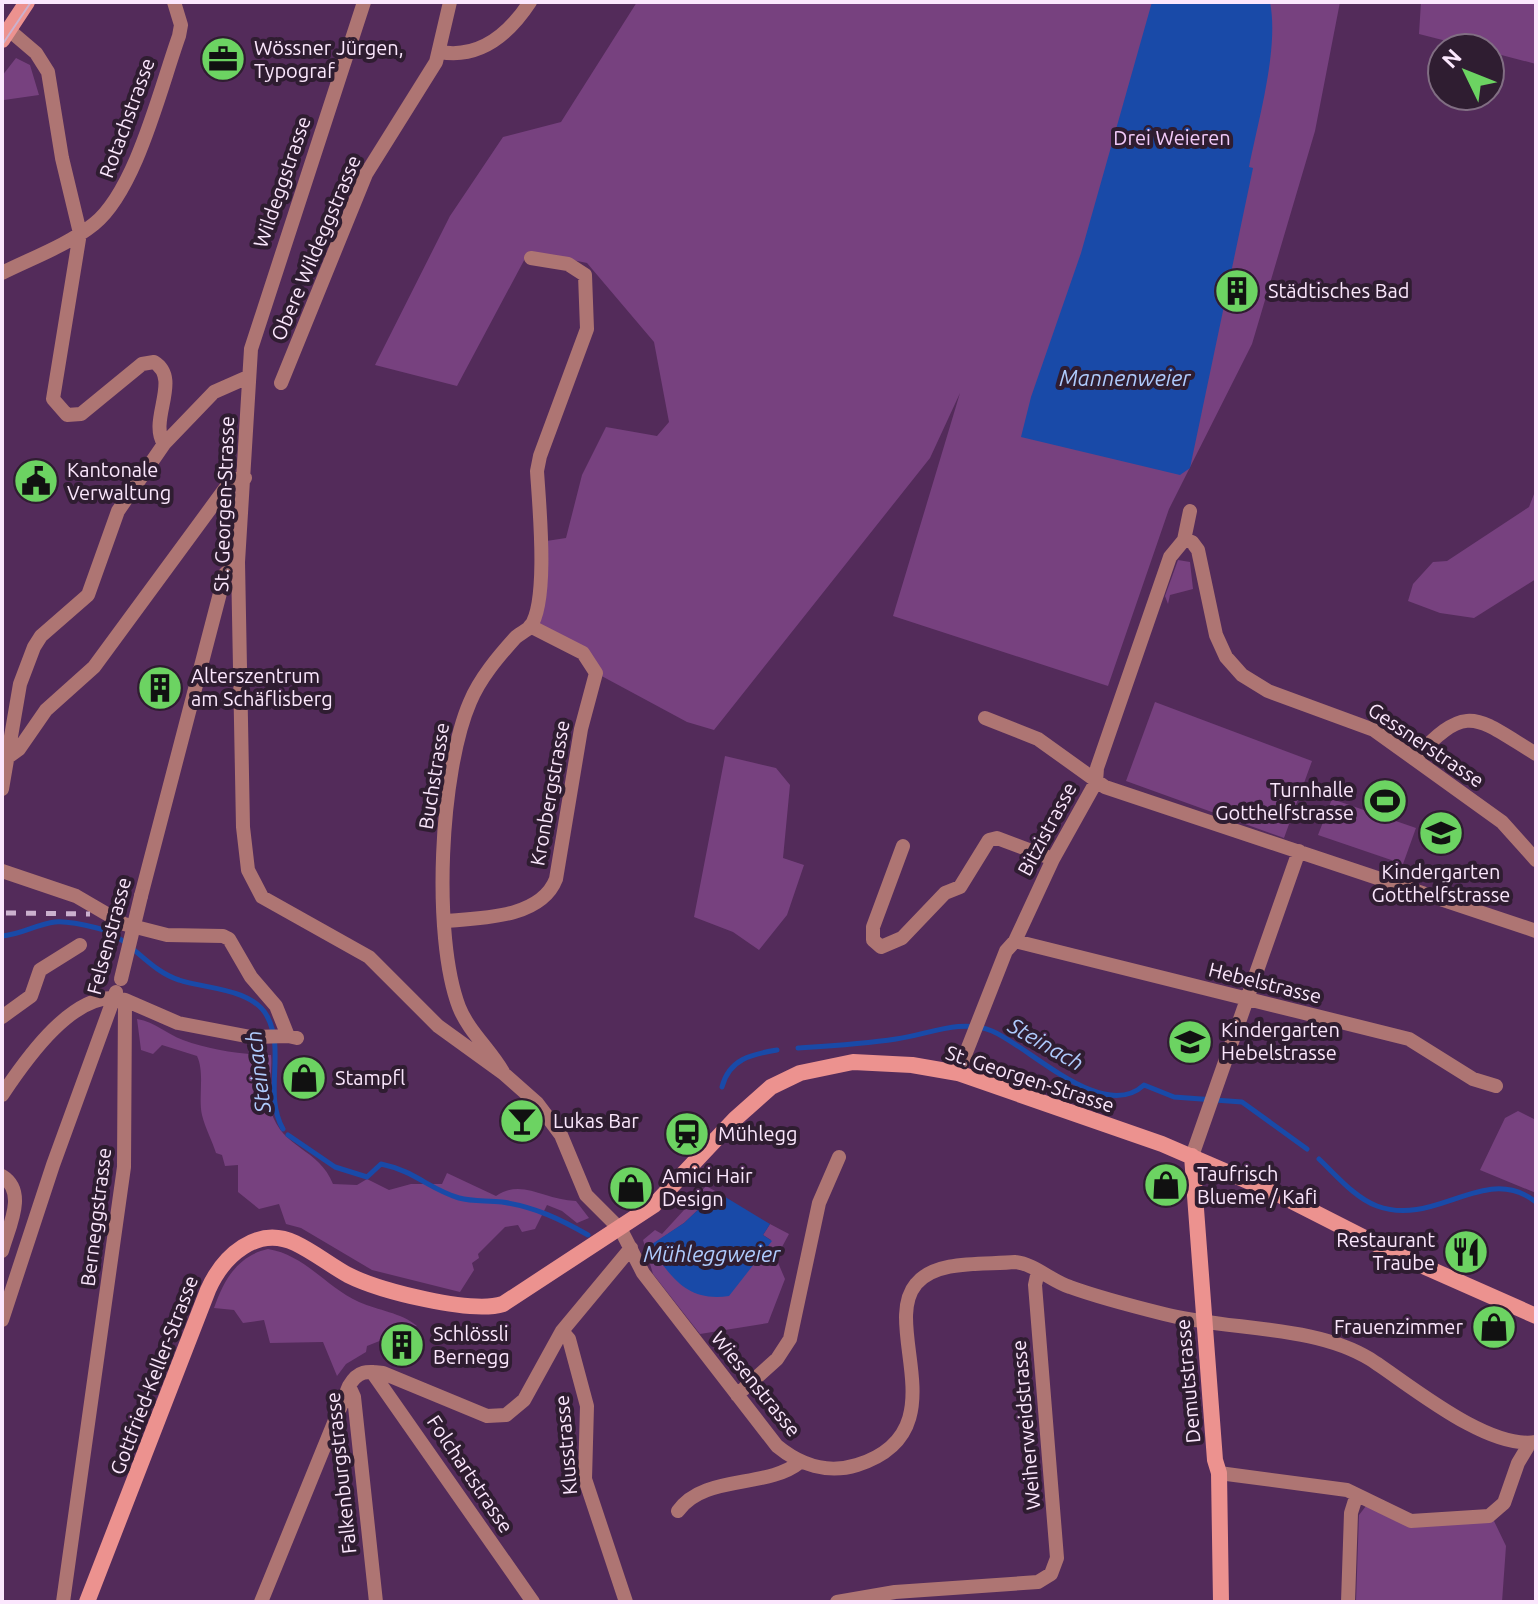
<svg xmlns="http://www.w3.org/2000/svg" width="1538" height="1604" font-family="Ubuntu,sans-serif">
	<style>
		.green { fill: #77417f }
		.water { fill: #194aa8 }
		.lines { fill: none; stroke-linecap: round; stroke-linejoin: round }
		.stream { stroke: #194aa8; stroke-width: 5 }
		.street { stroke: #ae7573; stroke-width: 14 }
		.secondary { stroke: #ec928f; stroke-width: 16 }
		.tram { stroke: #cbb1ce; stroke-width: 2 }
		.rail { stroke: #cbb1ce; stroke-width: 5; stroke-dasharray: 10 10; stroke-linecap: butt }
		.street-bridge { stroke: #ae7573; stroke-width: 14 }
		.labels { text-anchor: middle; stroke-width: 8; stroke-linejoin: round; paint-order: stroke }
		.poi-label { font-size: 20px; fill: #fbe7fd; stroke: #2f1d31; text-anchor: start }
		.street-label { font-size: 20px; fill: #fbe7fd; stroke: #2f1d31 }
		.park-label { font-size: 20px; fill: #f3cbfa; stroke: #2f1d31 }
		.water-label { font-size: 22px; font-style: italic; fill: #afcbfd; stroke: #2f1d31 }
	</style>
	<rect width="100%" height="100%" fill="#532b5a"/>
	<path class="green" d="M637 2H1340L1315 131 1252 344 1169 509 1108 686 893 616 960 393 930 458 714 730 687 722 596 673 590 662 539 630 540 542 566 538 582 475 606 427 657 436 669 422 654 342 587 263 529 251 457 386 375 365 450 216 503 137 561 122Z
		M1421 2H1536V64L1490 52V48H1474L1419 34Z
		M16 58 30 65 39 95 4 100 2 76Z
		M1536 489V579L1474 618 1440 613 1408 601 1413 584 1433 562 1447 561 1529 507Z
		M1178 560 1190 562 1193 589 1170 595 1168 604 1165 596Z
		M1155 702 1312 761 1284 838 1126 781Z
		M725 756 776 768 790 785 783 858 804 865 787 915 759 950 733 932 694 917Z
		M1332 799 1416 828 1403 864 1318 835Z
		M137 1019C156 1022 166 1034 183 1040 210 1050 243 1055 271 1055 273 1074 266 1093 271 1111 282 1149 319 1148 333 1184L357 1185 367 1179 389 1190 411 1184H442L447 1173 496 1196C522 1178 544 1200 576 1201L589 1218 577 1223 562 1211 547 1205 535 1229 522 1232 518 1225 505 1227 478 1254 479 1258 472 1263 474 1270 460 1292 372 1270 301 1228 286 1224 279 1204 259 1209 238 1192V1165L225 1166 222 1155 216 1153C212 1140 205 1128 202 1115 198 1097 205 1073 197 1056L162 1045 153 1054 141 1050Z
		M1518 1111 1536 1120V1193L1480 1170 1505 1118Z
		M706 1186 717 1192 684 1223 650 1246 771 1240 763 1235 770 1224 789 1234 776 1258 785 1279 768 1323 700 1334 653 1274 643 1240 655 1230 662 1234Z
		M268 1249C305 1255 326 1287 359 1302 379 1311 400 1312 417 1326L367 1346 366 1352 346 1364 337 1376 323 1342 270 1343 264 1320 243 1323 234 1310 214 1308C224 1280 237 1256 268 1249Z
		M1366 1506 1404 1524 1494 1521 1506 1546 1502 1602H1356L1359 1515Z"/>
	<path class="water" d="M1152 2H1270C1279 48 1259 117 1249 167L1253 168 1190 468 1180 475 1021 437 1031 397 1081 253Z
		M717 1192 770 1224 763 1235 772 1241 729 1296C687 1302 672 1278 649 1246L684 1223Z"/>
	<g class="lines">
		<path class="stream" d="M2 936C20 935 37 924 55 922 67 921 85 925 97 928 129 936 147 970 179 980 205 989 252 988 267 1016 286 1051 263 1094 283 1129
			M798 1048C830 1046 864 1044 896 1039 927 1035 961 1018 992 1031 1030 1047 1103 1123 1144 1085L1174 1097 1242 1102 1307 1149
			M722 1087C729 1059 752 1054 777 1050
			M288 1135 335 1167 367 1177 381 1164C415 1171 429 1189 459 1198 473 1202 488 1200 502 1202 535 1207 560 1219 588 1235
			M1319 1159C1336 1175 1355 1198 1377 1206 1436 1228 1485 1162 1536 1202"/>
		<path class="street" d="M364 2 251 349 238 562 243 827 248 870 262 897 369 957 438 1026 503 1073 537 1103 561 1135 586 1195 621 1230 643 1273 777 1446C800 1465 828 1474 857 1465 961 1432 880 1327 916 1284 936 1259 986 1265 1015 1262 1035 1264 1051 1281 1070 1287 1100 1298 1132 1306 1164 1314 1229 1331 1313 1324 1370 1359 1409 1384 1487 1450 1536 1442
			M9 30 36 53 48 72 62 158 80 233 53 399 67 415 81 414 142 364 154 362C182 379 148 420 164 444
			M440 52C480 59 509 34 530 2
			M2 273C32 258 68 245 94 224 136 190 160 89 179 36L181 25 174 2
			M281 383 366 174 436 62 450 2
			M1184 540 1192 542 1198 550 1216 635 1226 657 1242 675 1268 691 1374 730 1502 822 1536 860
			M985 718 1038 739 1105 787 1536 931
			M8 757 19 749 46 710 94 667 227 486 235 479 245 478
			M1414 759C1468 701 1475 717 1536 754
			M2 789 20 684 34 647 41 636 88 595 118 511 164 444 214 392 248 377
			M903 846 873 927V940L881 947 902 938 945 893 960 887 989 840 997 838 1053 859
			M2 871 76 896 124 924 167 935 223 936 229 939 251 977 276 1006 288 1036 297 1038
			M141 896 225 574 238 562
			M445 921C482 918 541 918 556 879L581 729 596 673 583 653 530 626
			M1015 941 1409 1039 1473 1079 1496 1086
			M125 1000 178 1023 251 1037 288 1036
			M2 1017 31 996 40 970 80 945
			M503 1072C490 1049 469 1032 459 1007 432 936 440 771 470 702 480 678 498 657 515 638 519 634 526 631 530 627 549 602 539 504 537 471L540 456 587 329 585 275 568 264 531 258
			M958 1073 1006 951 1015 941 1053 859 1096 782 1097 768 1170 557 1184 540 1190 511
			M2 1095C24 1062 76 985 125 1000L124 1167 63 1602
			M1192 1156 1299 851
			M2 1176C28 1192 8 1228 2 1251
			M2 1320 53 1165 116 992
			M562 1331 569 1339 587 1406 585 1479 626 1602
			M372 1372 533 1602
			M349 1386 354 1397 376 1602
			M737 1395 777 1359 790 1339 819 1203 839 1157
			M1219 1473 1347 1490 1411 1521 1489 1516 1504 1503 1518 1463 1530 1443
			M678 1511C704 1474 767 1489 800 1462
			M261 1602 349 1386C358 1370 367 1371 383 1373L487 1416 506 1415 524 1400 562 1331 631 1248
			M837 1602 895 1592 1038 1582 1051 1574 1057 1558 1035 1285 1038 1271
			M1348 1602 1351 1513 1356 1497"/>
		<path class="secondary" d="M2 40 27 2
			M1192 1156 1215 1460 1219 1473 1221 1602
			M87 1602 208 1290C223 1256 257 1225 295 1243 314 1252 330 1265 348 1275 380 1291 471 1314 503 1304L654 1205 735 1119 771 1087 800 1073 853 1062 912 1065 958 1073 1162 1144 1278 1194 1396 1254 1536 1316"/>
		<path class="tram" d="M2 45 31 2"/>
		<path class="rail" d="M6 913 90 914"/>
		<path class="street-bridge" d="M121 979 141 896"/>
	</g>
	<defs>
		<g id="office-disc" transform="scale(2.3)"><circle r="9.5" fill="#6cd362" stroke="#2f1d31"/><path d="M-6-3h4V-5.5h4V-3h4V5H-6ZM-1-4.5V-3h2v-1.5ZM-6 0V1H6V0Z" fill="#111"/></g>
		<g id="building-disc" transform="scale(2.3)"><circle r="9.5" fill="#6cd362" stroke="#2f1d31"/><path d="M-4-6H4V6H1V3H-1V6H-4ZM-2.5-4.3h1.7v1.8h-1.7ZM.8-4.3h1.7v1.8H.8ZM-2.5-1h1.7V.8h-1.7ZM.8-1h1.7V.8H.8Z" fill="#111"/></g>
		<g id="civic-disc" transform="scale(2.3)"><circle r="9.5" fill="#6cd362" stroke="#2f1d31"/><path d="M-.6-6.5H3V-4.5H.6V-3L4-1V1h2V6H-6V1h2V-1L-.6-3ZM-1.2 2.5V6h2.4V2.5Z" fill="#111"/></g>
		<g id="stadium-disc" transform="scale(2.3)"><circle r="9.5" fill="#6cd362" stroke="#2f1d31"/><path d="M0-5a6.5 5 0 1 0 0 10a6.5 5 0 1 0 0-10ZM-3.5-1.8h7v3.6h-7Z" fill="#111"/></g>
		<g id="school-disc" transform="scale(2.3)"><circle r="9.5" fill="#6cd362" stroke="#2f1d31"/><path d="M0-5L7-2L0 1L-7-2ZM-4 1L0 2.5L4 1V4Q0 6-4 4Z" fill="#111"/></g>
		<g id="shop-disc" transform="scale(2.3)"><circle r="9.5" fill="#6cd362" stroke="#2f1d31"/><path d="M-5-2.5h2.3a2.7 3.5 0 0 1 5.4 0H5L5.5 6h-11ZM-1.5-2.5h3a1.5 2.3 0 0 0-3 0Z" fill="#111"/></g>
		<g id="bar-disc" transform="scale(2.3)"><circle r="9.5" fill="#6cd362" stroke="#2f1d31"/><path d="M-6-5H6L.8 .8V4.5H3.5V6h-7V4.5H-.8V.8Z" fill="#111"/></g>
		<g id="station-disc" transform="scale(2.3)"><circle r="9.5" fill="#6cd362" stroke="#2f1d31"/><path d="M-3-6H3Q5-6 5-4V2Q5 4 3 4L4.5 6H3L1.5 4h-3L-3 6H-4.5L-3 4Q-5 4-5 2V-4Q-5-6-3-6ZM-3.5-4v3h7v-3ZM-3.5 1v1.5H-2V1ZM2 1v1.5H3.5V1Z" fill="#111"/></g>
		<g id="restaurant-disc" transform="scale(2.3)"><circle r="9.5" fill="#6cd362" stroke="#2f1d31"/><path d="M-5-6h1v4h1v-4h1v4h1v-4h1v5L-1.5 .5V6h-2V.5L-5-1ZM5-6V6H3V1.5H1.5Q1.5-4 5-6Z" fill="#111"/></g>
	</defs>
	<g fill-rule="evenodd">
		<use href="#office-disc" x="223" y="59"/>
		<use href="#building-disc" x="1237" y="291"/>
		<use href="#civic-disc" x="36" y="481"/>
		<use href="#building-disc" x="160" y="688"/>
		<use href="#stadium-disc" x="1385" y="801"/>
		<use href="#school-disc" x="1441" y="833"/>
		<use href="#school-disc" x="1190" y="1042"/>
		<use href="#shop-disc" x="304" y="1078"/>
		<use href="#bar-disc" x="522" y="1121"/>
		<use href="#station-disc" x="687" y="1134"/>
		<use href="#shop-disc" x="1166" y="1185"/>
		<use href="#shop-disc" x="631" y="1188"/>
		<use href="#restaurant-disc" x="1466" y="1252"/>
		<use href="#shop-disc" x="1494" y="1327"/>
		<use href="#building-disc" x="402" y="1345"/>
	</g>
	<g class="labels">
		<g class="poi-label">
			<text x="254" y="55">Wössner Jürgen,<tspan x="254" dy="23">Typograf</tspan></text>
			<text x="1268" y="298">Städtisches Bad</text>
			<text x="67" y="477">Kantonale<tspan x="67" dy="23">Verwaltung</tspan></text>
			<text x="191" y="683">Alterszentrum<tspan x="191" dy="23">am Schäflisberg</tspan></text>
			<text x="1354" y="797" text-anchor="end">Turnhalle<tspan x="1354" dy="23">Gotthelfstrasse</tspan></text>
			<text x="1441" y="879" text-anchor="middle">Kindergarten<tspan x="1441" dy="23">Gotthelfstrasse</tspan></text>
			<text x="1221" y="1037">Kindergarten<tspan x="1221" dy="23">Hebelstrasse</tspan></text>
			<text x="335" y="1085">Stampfl</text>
			<text x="553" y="1128">Lukas Bar</text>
			<text x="718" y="1141">Mühlegg</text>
			<text x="1197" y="1181">Taufrisch<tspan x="1197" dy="23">Blueme / Kafi</tspan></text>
			<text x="662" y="1183">Amici Hair<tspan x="662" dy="23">Design</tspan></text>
			<text x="1435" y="1247" text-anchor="end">Restaurant<tspan x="1435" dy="23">Traube</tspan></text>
			<text x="1463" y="1334" text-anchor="end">Frauenzimmer</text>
			<text x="433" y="1341">Schlössli<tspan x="433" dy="23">Bernegg</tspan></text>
		</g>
		<g class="street-label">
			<text transform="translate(127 118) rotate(-70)" y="7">Rotachstrasse</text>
			<text transform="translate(282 182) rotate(-71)" y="7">Wildeggstrasse</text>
			<text transform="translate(316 248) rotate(-67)" y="7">Obere Wildeggstrasse</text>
			<text transform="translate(224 504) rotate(-88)" y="7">St. Georgen-Strasse</text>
			<text transform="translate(1426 745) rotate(34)" y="7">Gessnerstrasse</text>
			<text transform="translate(434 776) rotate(-81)" y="7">Buchstrasse</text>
			<text transform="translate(550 793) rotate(-80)" y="7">Kronbergstrasse</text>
			<text transform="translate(1047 829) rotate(-62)" y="7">Bitzistrasse</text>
			<text transform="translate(109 936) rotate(-75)" y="7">Felsenstrasse</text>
			<text transform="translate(1265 983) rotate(14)" y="7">Hebelstrasse</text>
			<text transform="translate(1030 1079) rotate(18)" y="7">St. Georgen-Strasse</text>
			<text transform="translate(96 1217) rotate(-83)" y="7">Berneggstrasse</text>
			<text transform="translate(154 1375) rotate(-69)" y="7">Gottfried-Keller-Strasse</text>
			<text transform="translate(1188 1381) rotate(-95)" y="7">Demutstrasse</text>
			<text transform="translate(756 1384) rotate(51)" y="7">Wiesenstrasse</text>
			<text transform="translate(1026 1425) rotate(-95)" y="7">Weiherweidstrasse</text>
			<text transform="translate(566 1445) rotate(-95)" y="7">Klusstrasse</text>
			<text transform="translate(341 1473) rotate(-96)" y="7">Falkenburgstrasse</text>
			<text transform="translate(470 1474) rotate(56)" y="7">Folchartstrasse</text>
		</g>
		<g class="park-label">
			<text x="1172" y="145">Drei Weieren</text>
		</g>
		<g class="water-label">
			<text x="1125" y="386">Mannenweier</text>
			<text transform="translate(1046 1044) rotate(30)" y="8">Steinach</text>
			<text transform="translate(258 1072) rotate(-97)" y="8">Steinach</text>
			<text x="712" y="1262">Mühleggweier</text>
		</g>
	</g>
	<rect width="1538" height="1604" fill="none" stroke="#fbe7fd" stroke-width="8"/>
	<g transform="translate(1466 72) rotate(313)"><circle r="38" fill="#2f1d31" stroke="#816e83" stroke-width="2"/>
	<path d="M0-6L14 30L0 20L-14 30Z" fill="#6cd362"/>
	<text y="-12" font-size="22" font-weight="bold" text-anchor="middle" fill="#fbe7fd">N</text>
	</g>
</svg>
